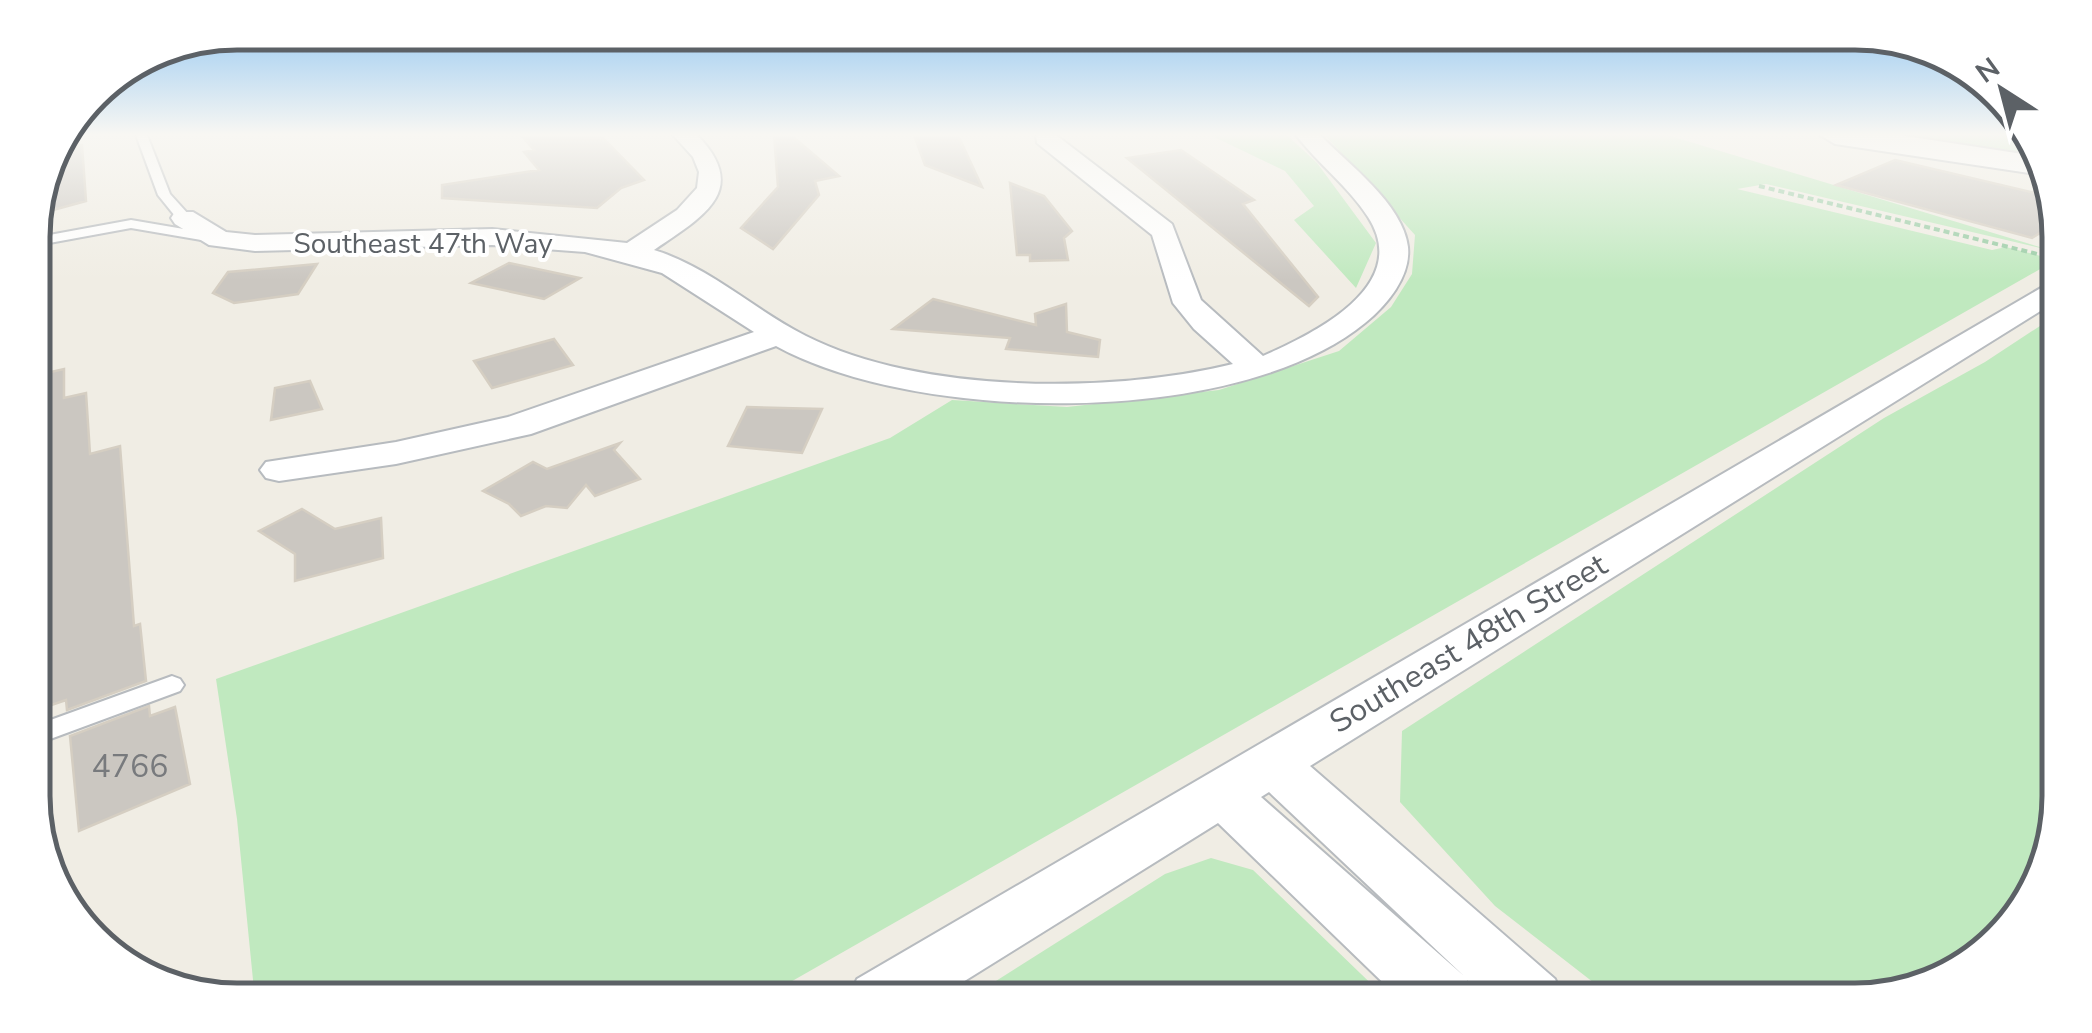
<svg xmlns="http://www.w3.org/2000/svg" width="2092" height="1033" font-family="'Nunito Sans',sans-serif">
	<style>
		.green { fill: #c0e9bf }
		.building { fill: #cbc7c1; stroke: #d5cec2; stroke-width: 2.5 }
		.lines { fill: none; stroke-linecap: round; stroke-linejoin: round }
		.lane-casing { stroke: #b7bbbf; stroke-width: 4 }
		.street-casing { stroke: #b7bbbf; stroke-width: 4 }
		.secondary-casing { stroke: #b8bcc1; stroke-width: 4 }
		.path { stroke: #97cba3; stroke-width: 4; stroke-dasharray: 6 4; stroke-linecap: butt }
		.lane { fill: #fff; fill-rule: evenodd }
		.street { fill: #fff; fill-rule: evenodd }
		.secondary { fill: #fff; fill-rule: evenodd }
		.labels { text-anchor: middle; stroke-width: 8; stroke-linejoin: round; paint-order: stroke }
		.far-street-label { font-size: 28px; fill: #5c6166; stroke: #fff }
		.street-label { font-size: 32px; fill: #5c6166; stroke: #fff }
		.near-number-label { font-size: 32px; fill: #787a7d }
		.rim { fill: none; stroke: #5c6166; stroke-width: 5 }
	</style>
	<rect width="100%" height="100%" fill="#f0ede4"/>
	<path class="green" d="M1210 135H1287L1317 163 1376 243 1356 288 1294 220 1314 206 1285 171Z
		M1325 135H1667L2053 251 1766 184 1737 189 1992 250 2006 247 2056 260 759 1000H255L237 819 216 679 890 438 952 400 1067 407 1219 390 1339 351 1391 307 1412 274 1415 235Z
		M1893 135H2027L2036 157Z
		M2049 320 2058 323V344L2053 349 2058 366 2059 797 2039 886 1969 966 1868 1000H1616L1495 906 1400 802 1402 731 1884 418 1985 362Z
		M1211 858 1253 870 1388 1000H966L1165 874Z"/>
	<path class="building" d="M62 135H77L78 145H82L86 201 35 215 54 146Z
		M521 135 603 138 644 180 621 188 597 208 442 198V185L539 170 524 152 534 150Z
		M774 135H791L839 176 815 181 819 195 773 249 741 228 778 187Z
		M914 135H958L982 187 925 165Z
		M1181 150 1254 200 1243 204 1318 297 1309 306 1127 158Z
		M1895 160 2052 197 2058 222 2032 238 1836 185Z
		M1010 183 1044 196 1072 231 1064 238 1068 260 1030 261V255H1017Z
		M509 263 580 278 544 299 471 283Z
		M317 264 298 294 234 303 213 293 228 272Z
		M933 299 1036 325 1035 314 1066 304 1067 332 1100 340 1098 357 1006 349 1010 338 893 329Z
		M554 339 573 365 492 388 474 361Z
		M64 369V398L86 393 90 454 120 446 134 626 140 624 146 681 67 710 66 700 34 711 33 376Z
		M310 381 322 409 271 420 275 388Z
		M747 407 822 409 802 453 728 446Z
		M620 443 614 450 640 479 595 496 586 485 567 508 546 506 521 516 509 504 483 491 533 462 547 469Z
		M302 509 335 529 381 518 383 558 295 581V554L259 531Z
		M149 706 150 716 175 707 190 784 79 831 70 736Z"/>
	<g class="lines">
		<g class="lane-casing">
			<path id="lane" d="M136 135H147L170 194 189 215V221H179L158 195Z
				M131 220 213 234 220 238 213 242 131 228 33 246V238Z
				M172 676 180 679 184 685 180 691 34 745V726Z"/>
		</g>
		<g class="street-casing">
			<path id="street" d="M673 135H697C752 191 701 218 654 250 710 267 754 310 806 336 921 394 1110 394 1233 364L1194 329 1173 303 1152 235 1037 143 1036 135H1056L1172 224 1201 300 1263 356C1313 334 1413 286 1368 217 1348 186 1318 164 1296 135H1320C1348 164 1403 204 1408 247 1411 277 1386 306 1365 323 1237 428 918 424 776 346L531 434 396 464 279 481 266 478 260 470 266 462 396 442 508 417 754 332 662 273 585 252 492 245 255 251 209 245 175 224 171 218 175 212H193L226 232 255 235 492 229 627 243 677 210 697 188 699 172 693 157Z
				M2058 278V300L1310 766 1555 979 1564 1000H1489L1467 980 1476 1000H1401L1218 823 934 1000H848L857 979ZM1269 792 1464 976 1261 797Z"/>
		</g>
		<g class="secondary-casing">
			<path id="secondary" d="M1820 135H1899L2035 156 2043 175 1835 144Z"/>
		</g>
		<path class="path" d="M1759 186 2058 259"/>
		<use href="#lane" class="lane"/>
		<use href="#street" class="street"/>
		<use href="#secondary" class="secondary"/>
	</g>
	<linearGradient id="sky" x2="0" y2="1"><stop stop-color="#8dc4f1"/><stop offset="0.48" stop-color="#f8f7f3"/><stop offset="1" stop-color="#f8f7f3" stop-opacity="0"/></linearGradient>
	<rect width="2092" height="280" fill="url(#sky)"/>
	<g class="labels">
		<g class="far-street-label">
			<text x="423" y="253">Southeast 47th Way</text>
		</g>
		<g class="street-label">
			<text transform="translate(1468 643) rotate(-31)" y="11">Southeast 48th Street</text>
		</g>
		<g class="near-number-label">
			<text x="130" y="777">4766</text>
		</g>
	</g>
	<path d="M0 0H2092V1033H0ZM237 50H1855A187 187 0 0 1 2042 237V796A187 187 0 0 1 1855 983H237A187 187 0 0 1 50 796V237A187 187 0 0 1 237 50Z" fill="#fff" fill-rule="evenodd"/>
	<path class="rim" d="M237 50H1855A187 187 0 0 1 2042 237V796A187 187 0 0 1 1855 983H237A187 187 0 0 1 50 796V237A187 187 0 0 1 237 50Z"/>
	<g transform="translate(2002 90) rotate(324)" stroke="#ffffff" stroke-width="8" paint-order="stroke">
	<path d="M0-8L18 38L0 25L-18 38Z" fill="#5c6166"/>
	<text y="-15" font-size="28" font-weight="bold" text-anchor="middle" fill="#5c6166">N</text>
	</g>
</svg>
